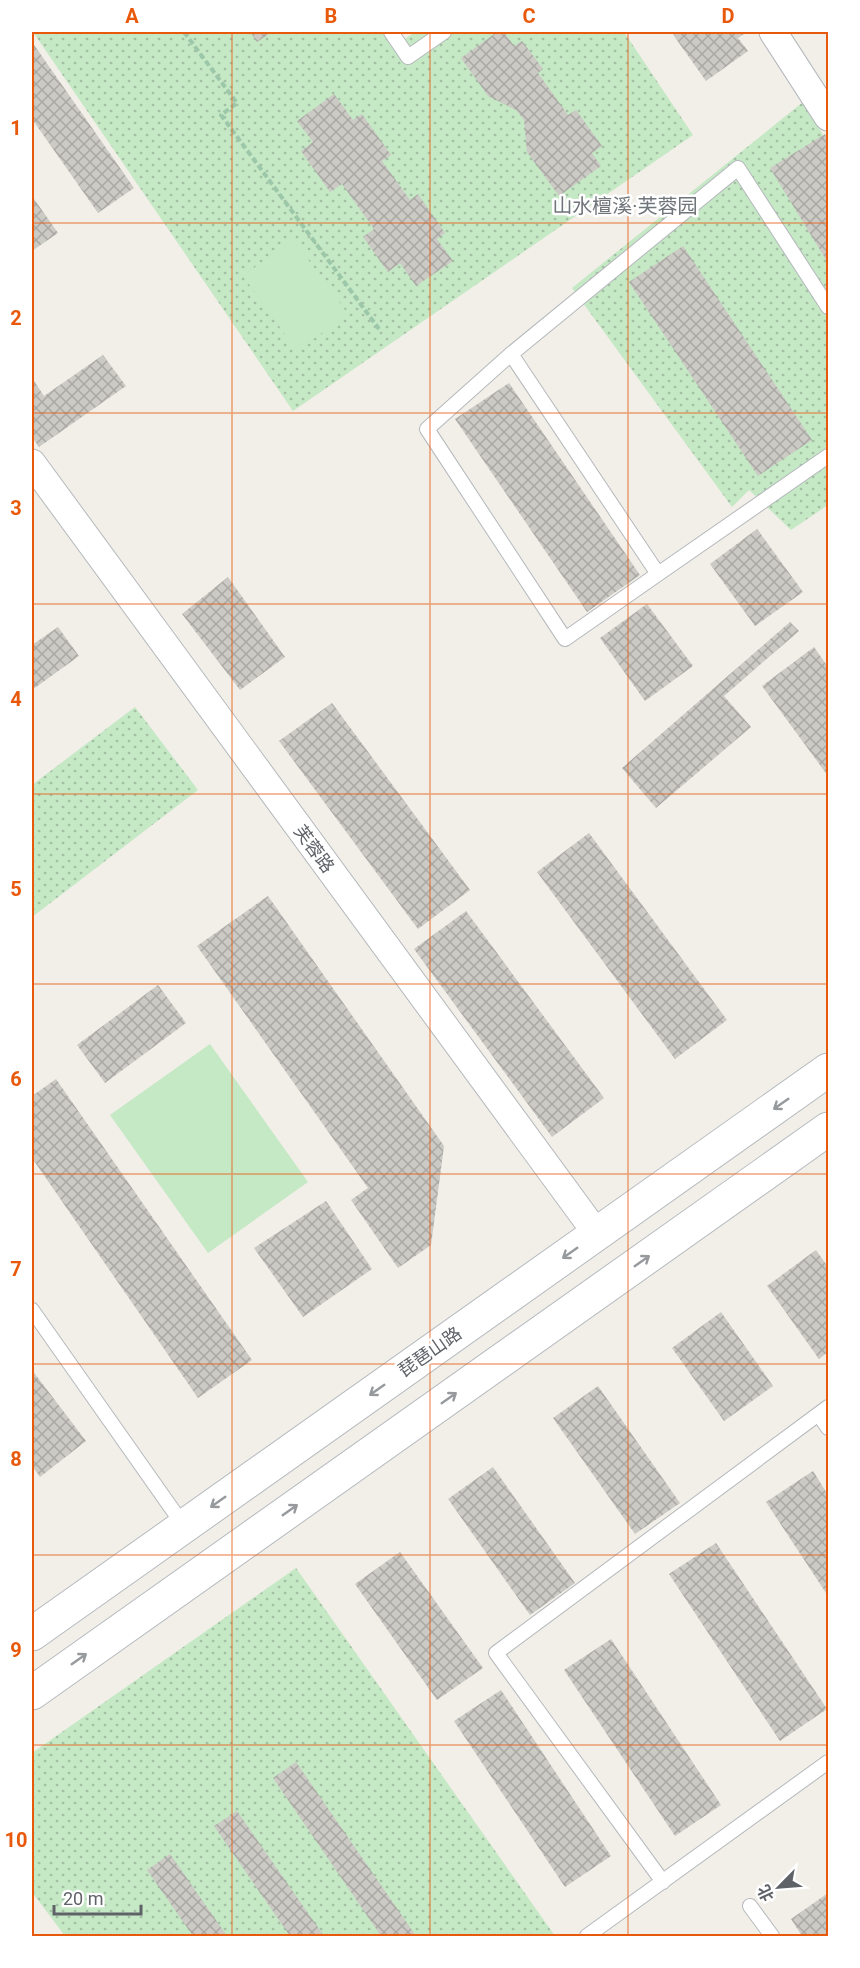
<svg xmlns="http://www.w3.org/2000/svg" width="860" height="1968" font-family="Roboto,'Noto Sans SC',sans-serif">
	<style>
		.grass { fill: url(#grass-dots) }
		.pitch { fill: #c5e8c5 }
		.building { fill: url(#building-cross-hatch) }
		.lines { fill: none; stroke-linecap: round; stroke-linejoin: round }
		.service-casing { stroke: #b5b8bc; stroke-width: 16 }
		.minor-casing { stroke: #b5b8bc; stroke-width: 29 }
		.secondary-casing { stroke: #b6babf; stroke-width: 35 }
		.path { stroke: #9cc7a9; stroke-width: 4; stroke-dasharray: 6 3; stroke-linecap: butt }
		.service { stroke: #fff; stroke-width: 14 }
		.minor { stroke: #fff; stroke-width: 27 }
		.secondary { stroke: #fff; stroke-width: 33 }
		.oneway { stroke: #979a9d }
		.grid { fill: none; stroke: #e8590c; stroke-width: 1.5; stroke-opacity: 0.55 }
		.labels { text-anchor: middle; stroke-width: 5; stroke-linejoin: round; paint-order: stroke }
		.street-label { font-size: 18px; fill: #5f6368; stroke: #fff }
		.neighbourhood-label { font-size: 20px; fill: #70757a; stroke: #fff }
		.neatline { fill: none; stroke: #e8590c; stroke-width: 2 }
		.grid-label { font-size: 20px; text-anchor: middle; font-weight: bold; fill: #e8590c }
	</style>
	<defs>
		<pattern id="grass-dots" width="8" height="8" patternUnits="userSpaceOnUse" patternTransform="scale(1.5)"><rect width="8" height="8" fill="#c5e8c5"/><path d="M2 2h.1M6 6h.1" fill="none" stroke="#a3c0a4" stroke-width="1.8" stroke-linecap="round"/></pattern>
		<pattern id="building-cross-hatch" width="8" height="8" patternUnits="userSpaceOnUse" patternTransform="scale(1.5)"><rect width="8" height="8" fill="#cccac5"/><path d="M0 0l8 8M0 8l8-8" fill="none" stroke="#a9a8a4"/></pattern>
	</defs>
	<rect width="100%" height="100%" fill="#f1efe8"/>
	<path class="grass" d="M33 32H382L394 46 415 32H624L693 135 293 411Z
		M803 102 828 143V505L791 530 749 490 732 507 572 288Z
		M135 707 198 790 32 917V785Z
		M296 1568 555 1936H65L32 1892V1753Z"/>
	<path class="pitch" d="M293 239 348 314 297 351 243 276Z
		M210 1044 308 1182 208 1253 110 1115Z"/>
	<path class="building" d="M250 32H272L257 42Z
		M497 32H504L514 46 522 41 543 69 538 73 568 115 576 110 602 146 592 153 601 166 559 196 527 152 524 120 516 110 488 96 461 58Z
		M673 32H747L738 38 748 51 706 81 674 36Z
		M32 42 134 188 98 213 32 119Z
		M334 94 353 120 362 114 391 155 382 161 410 200 418 194 445 233 437 239 453 261 416 286 400 263 388 272 363 237 374 229 342 184 330 192 301 151 313 142 297 121Z
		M825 134 828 139V263L770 168Z
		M32 196 58 233 32 251Z
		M683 246 812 440 758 476 629 282Z
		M103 355 126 386 39 447 32 437V378L44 396Z
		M509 383 640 575 587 612 455 419Z
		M757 529 803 592 755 626 710 564Z
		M228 577 285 657 240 690 182 614Z
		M647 604 693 666 645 701 600 638Z
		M790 622 799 631 724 696 751 727 656 808 622 768Z
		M58 627 79 656 32 690V645Z
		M814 647 828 667V776L762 686Z
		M332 703 470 890 418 929 279 741Z
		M589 833 727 1020 675 1059 537 872Z
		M268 896 444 1146 431 1245 398 1268 351 1200 368 1188 197 946Z
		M466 911 604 1098 552 1137 414 949Z
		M158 985 186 1023 105 1083 77 1045Z
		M56 1079 252 1360 198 1398 32 1158V1096Z
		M326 1201 372 1269 303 1317 254 1248Z
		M816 1250 828 1267V1352L819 1359 767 1286Z
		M721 1312 773 1386 724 1421 672 1348Z
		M32 1370 86 1441 40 1477 32 1466Z
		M598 1386 680 1503 635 1534 553 1418Z
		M493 1467 575 1583 530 1615 448 1499Z
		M813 1471 828 1495V1596L766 1502Z
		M716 1543 827 1709 780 1741 669 1574Z
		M400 1552 483 1668 437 1700 355 1584Z
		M611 1639 721 1805 675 1836 564 1670Z
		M501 1690 611 1856 565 1887 454 1721Z
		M296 1762 416 1936H381L273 1778Z
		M237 1811 324 1936H290L214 1826Z
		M170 1854 227 1936H193L147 1870Z
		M828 1893V1936H802L791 1919Z"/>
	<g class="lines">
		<g class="service-casing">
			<path id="service" d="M391 32 408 57 444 32
				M828 307 738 168 511 354 658 574 828 456
				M511 354 427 429 565 639 658 574
				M32 1310 184 1526
				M819 1415 828 1428
				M663 1882 496 1653 828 1407
				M750 1906 772 1936
				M587 1936 828 1762"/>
		</g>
		<g class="minor-casing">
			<path id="minor" d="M773 32 828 117
				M32 463 597 1234"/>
		</g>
		<g class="secondary-casing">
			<path id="secondary" d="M32 1634 828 1070
				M32 1693 828 1129"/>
		</g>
		<path class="path" d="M184 32 237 103 221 115 379 329"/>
		<use href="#service" class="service"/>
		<use href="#minor" class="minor"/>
		<use href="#secondary" class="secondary"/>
	</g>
	<defs><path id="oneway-shaft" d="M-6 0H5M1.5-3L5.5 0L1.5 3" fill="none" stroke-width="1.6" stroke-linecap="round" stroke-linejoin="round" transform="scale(1.5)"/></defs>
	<g class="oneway">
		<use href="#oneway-shaft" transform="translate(781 1104) rotate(145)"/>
		<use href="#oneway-shaft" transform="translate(570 1253) rotate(145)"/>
		<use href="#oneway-shaft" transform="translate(642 1261) rotate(-35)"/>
		<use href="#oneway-shaft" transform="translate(377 1390) rotate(145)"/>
		<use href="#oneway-shaft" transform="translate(449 1398) rotate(-35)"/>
		<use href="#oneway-shaft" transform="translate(218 1502) rotate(145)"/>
		<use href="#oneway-shaft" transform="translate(290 1510) rotate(-35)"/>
		<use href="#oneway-shaft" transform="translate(79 1659) rotate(-35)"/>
	</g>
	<path class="grid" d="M232 32V1936M430 32V1936M628 32V1936M32 223H828M32 413H828M32 604H828M32 794H828M32 984H828M32 1174H828M32 1364H828M32 1555H828M32 1745H828"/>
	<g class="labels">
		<g class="street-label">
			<text transform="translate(314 849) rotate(54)" y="6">芙蓉路</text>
			<text transform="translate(430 1352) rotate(-35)" y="6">琵琶山路</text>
		</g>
		<g class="neighbourhood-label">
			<text x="625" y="213">山水檀溪·芙蓉园</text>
		</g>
	</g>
	<rect width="860" height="1968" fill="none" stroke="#ffffff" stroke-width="66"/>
	<g transform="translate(779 1887) rotate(245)" stroke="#ffffff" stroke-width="4.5" paint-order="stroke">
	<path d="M0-4.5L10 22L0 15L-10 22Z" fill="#5f6368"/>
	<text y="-9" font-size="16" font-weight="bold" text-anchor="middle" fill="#5f6368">北</text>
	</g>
	<path d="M54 1905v9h87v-9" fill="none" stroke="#5f6368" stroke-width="3"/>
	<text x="63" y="1905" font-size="18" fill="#5f6368" stroke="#ffffff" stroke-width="4.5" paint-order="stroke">20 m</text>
	<rect x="33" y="33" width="794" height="1902" class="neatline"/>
	<g class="grid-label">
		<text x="132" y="23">A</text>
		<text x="331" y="23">B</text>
		<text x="529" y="23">C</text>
		<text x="728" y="23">D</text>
		<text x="16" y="135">1</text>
		<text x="16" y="325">2</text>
		<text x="16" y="515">3</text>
		<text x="16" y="706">4</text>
		<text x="16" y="896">5</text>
		<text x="16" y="1086">6</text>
		<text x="16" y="1276">7</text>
		<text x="16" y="1466">8</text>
		<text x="16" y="1657">9</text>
		<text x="16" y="1847">10</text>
	</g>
</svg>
